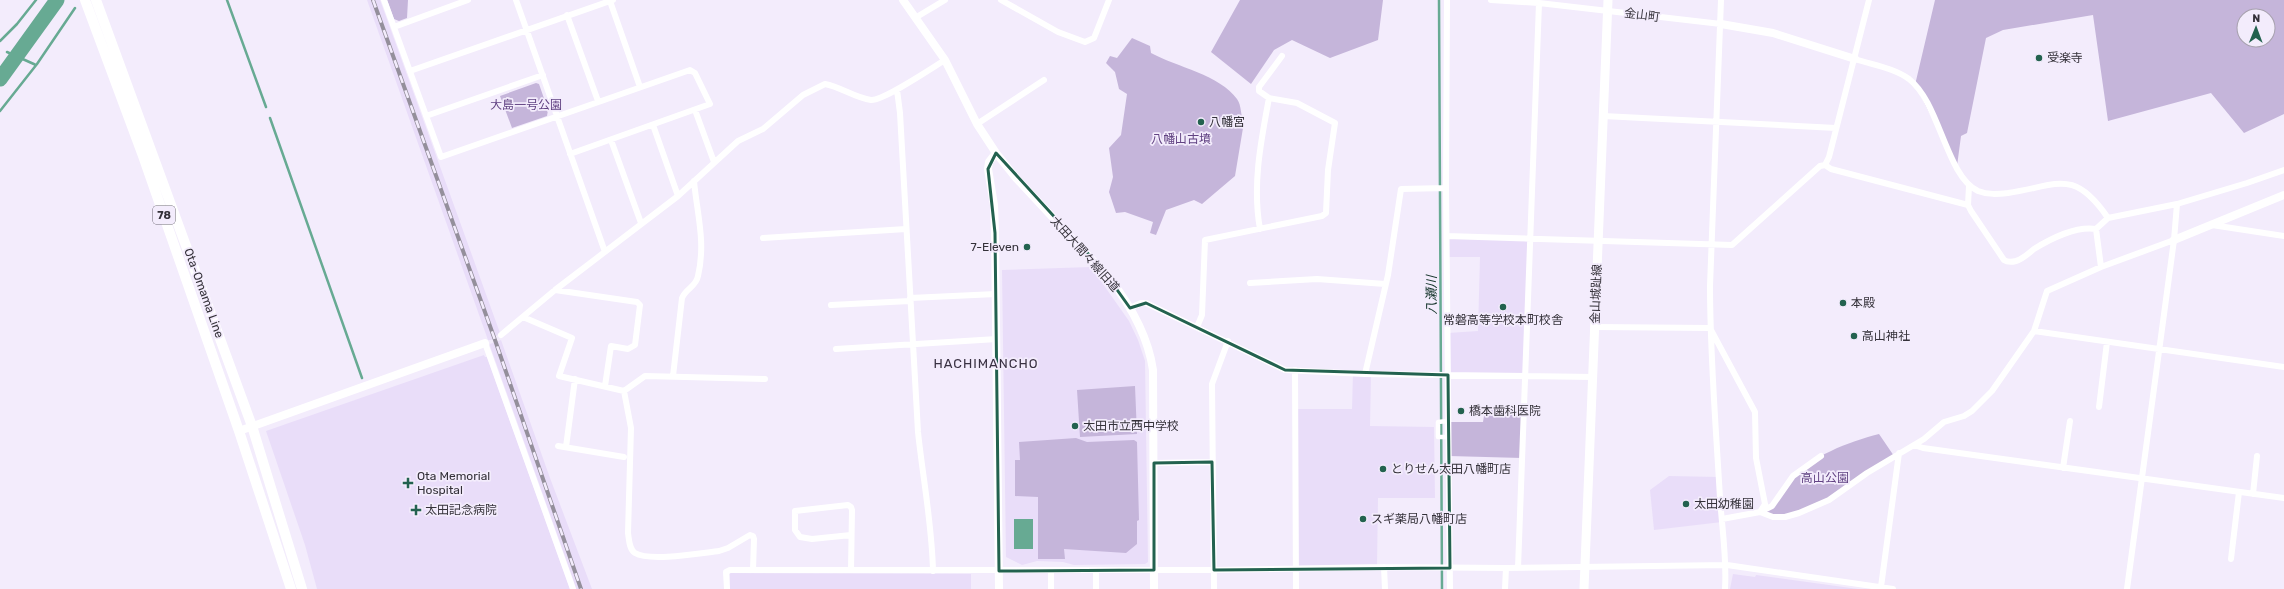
<svg xmlns="http://www.w3.org/2000/svg" width="2284" height="589" font-family="Rubik,'Noto Sans JP',sans-serif">
	<style>
		.built { fill: #e9ddf9 }
		.green { fill: #c5b5da; fill-rule: evenodd }
		.water { fill: #67aa93 }
		.lines { fill: none; stroke-linecap: round; stroke-linejoin: round }
		.stream { stroke: #67aa93; stroke-width: 2.5 }
		.river { stroke: #67aa93; stroke-width: 15 }
		.pedestrian { stroke: #fff; stroke-width: 4.5 }
		.minor { stroke: #fff; stroke-width: 6 }
		.tertiary { stroke: #fff; stroke-width: 8 }
		.secondary { stroke: #fff; stroke-width: 9 }
		.primary { stroke: #fff; stroke-width: 10 }
		.rail-casing { stroke: #948f9b; stroke-width: 4 }
		.rail { stroke: #f3ecfc; stroke-width: 2.5; stroke-dasharray: 8; stroke-linecap: butt }
		.marked { fill: none; stroke: #23624f; stroke-width: 3; stroke-linejoin: round }
		.poi-dot { fill: #23624f; stroke: #f3ecfc; stroke-width: 1.5 }
		.labels { text-anchor: middle; stroke-width: 3.5; stroke-linejoin: round; paint-order: stroke }
		.shield { fill: #f3ecfc; stroke: #6d6974; stroke-width: 1 }
		.shield-label { font-size: 11px; font-weight: bold; fill: #343139 }
		.street-label { font-size: 12px; fill: #343139; stroke: #f3ecfc }
		.poi-label { font-size: 12px; fill: #343139; stroke: #f3ecfc; text-anchor: start }
		.park-label { font-size: 12px; fill: #614282; stroke: #f3ecfc }
		.water-label { font-size: 13px; font-style: italic; fill: #123228; stroke: #f3ecfc }
		.neighbourhood-label { font-size: 13px; letter-spacing: 1px; fill: #393142; stroke: #f3ecfc }
	</style>
	<rect width="100%" height="100%" fill="#f3ecfc"/>
	<path class="built" d="M367 0H380L500 333 491 340H488Z
		M1447 236 1530 240 1525 375H1448V333L1478 331 1480 257H1447Z
		M1091 267 1129 321 1138 340 1145 361 1148 562 1145 564 1074 565 1063 562 1037 561 1022 565 1006 557 1002 270Z
		M501 340 550 478 592 589H576L573 579 490 346V344Z
		M484 355 485 357H487L570 589H317L305 545 266 431Z
		M1353 373 1371 374 1370 426 1434 427 1435 498H1378L1377 567 1296 569 1295 409H1352Z
		M1669 476 1719 477 1722 522 1654 530 1650 490Z
		M730 573 971 574V589H730Z
		M1733 574 1755 577 1756 575 1858 589H1730Z"/>
	<path class="green" d="M387 0H408L407 18 399 21 394 19Z
		M1240 0H1383L1378 40 1330 58 1292 40 1274 50 1251 84 1211 52Z
		M1935 0H2284V114L2244 133 2211 93 2108 121 2093 15 2003 30 1986 38 1967 133 1961 136 1957 166 1915 85ZM2244 16H2268V40H2244Z
		M1132 38 1150 46 1151 53C1177 67 1220 75 1237 99 1242 106 1240 115 1244 122L1235 176 1202 204 1194 200 1166 210 1156 235 1150 233 1153 222 1125 212 1116 213 1109 192 1113 177 1109 148 1121 135 1127 94 1119 89 1115 72 1106 63 1110 56 1117 58Z
		M536 83 539 84 548 110 547 116 512 128 500 96Z
		M1135 386 1137 434 1080 437 1077 390Z
		M1485 410 1524 411 1522 458 1449 456 1448 422H1483Z
		M1879 434 1894 456 1829 500 1785 517 1760 512C1776 503 1778 494 1789 481 1811 456 1848 442 1879 434Z
		M1076 438 1087 442 1134 440 1137 442 1139 520 1137 521V544L1126 553 1064 549 1065 559H1038V497L1015 496V460H1020L1019 442Z"/>
	<path class="water" d="M1014 519H1033V549H1014Z"/>
	<g class="lines">
		<path class="stream" d="M227 0 266 107
			M1439 0 1442 589
			M0 41 17 24 36 0
			M7 52 36 65
			M0 111 37 64 75 8
			M270 118 362 378"/>
		<path class="river" d="M0 79 57 0"/>
		<path class="pedestrian" d="M1447 421V437H1438V422Z"/>
		<path class="minor" d="M384 0 441 157 690 70 695 73 710 104 570 154
			M516 0 605 252
			M1001 0 1058 32 1085 42 1094 38 1109 0
			M1447 0 1446 188 1450 589
			M1491 0 1539 3 1721 24
			M1721 0 1710 286C1710 357 1716 428 1720 498 1722 529 1727 558 1725 589
			M1869 0 1829 157 1825 165 1831 169 1968 205
			M610 1 640 87
			M567 15 598 101
			M915 18 945 0
			M394 27 468 0
			M1855 59C1873 65 1894 68 1909 79 1940 103 1946 176 1978 191 1988 195 1998 194 2008 193 2057 186 2073 167 2108 218
			M410 71 613 0
			M897 90 900 113 918 432C923 479 932 524 933 571
			M695 110 714 162
			M426 116 543 75
			M1603 116 1836 128
			M977 124 1044 80
			M653 125 678 196
			M611 140 641 223
			M1969 186 1968 205 1971 211 2004 260C2007 262 2012 262 2016 261 2023 259 2029 253 2034 249 2050 239 2076 226 2096 229
			M2212 225 2284 236
			M1260 229C1252 185 1261 141 1269 98
			M1447 236 1732 245 1820 166 1825 165
			M763 238 906 229
			M2101 267 2096 229 2108 218 2177 204 2247 183 2284 170
			M1250 283 1317 279 1385 284
			M555 290 637 302 640 305 635 345 628 349 611 346 605 386
			M910 298 996 294
			M831 305 910 301
			M1130 308 1141 303H1146L1285 370 1365 374 1593 377
			M523 317 572 338 559 376 624 391 645 376 765 379
			M1197 327 1202 315 1205 240 1322 216 1326 213 1328 170 1335 123 1297 103 1269 98 1259 91V87L1282 56
			M1595 327 1710 328
			M1711 330 1755 412 1756 458 1765 504 1760 512
			M2034 331 2284 367
			M501 335 555 290 678 196 738 141 763 129 803 95 825 84C841 87 855 98 871 100 883 101 932 68 945 60
			M485 343 573 589
			M836 349 997 339
			M1295 370 1296 589
			M1365 374 1388 275 1401 189 1446 188
			M673 376 682 298C686 288 696 287 698 276 706 242 697 214 694 181
			M624 391 631 428 628 533C629 539 629 549 635 553 650 562 701 553 719 551L728 548 750 535 753 536 754 539 753 570
			M2099 407 2107 342
			M1914 445 1923 448 2284 498
			M558 446 624 457
			M566 447 575 379
			M1154 463 1212 462
			M2063 468 2070 421
			M2253 494 2257 456
			M1762 511 1772 506 1793 476 1821 456
			M1722 519 1760 512 1773 517H1785L1799 513 1829 500 1867 473 1924 439 1944 422 1964 416 1972 411 1992 391 2034 331 2047 291 2101 267 2174 240
			M851 535 812 539 800 537 795 530V511L848 505 851 507 852 510 851 570
			M2231 559 2239 492
			M1384 567 1385 589
			M1518 568 1539 3
			M1051 571V589
			M1881 587 1899 453
			M727 589 726 572 730 570H1214L1384 567 1506 568 1727 565 1893 589
			M1096 589V570
			M1214 589 1212 384 1228 341
			M1505 589 1506 568
			M2127 589 2174 240 2177 204"/>
		<path class="tertiary" d="M903 0 945 60 977 124 996 153 1016 178 1110 279C1131 306 1148 336 1153 370L1154 589
			M1721 24 1773 33 1855 59
			M996 153 989 162 988 169 994 205 995 233 999 589
			M2174 240 2284 195
			M239 431 485 343"/>
		<path class="secondary" d="M1584 589 1608 0"/>
		<path class="primary" d="M85 0 143 156 239 431 291 589
			M96 0 252 426 302 589"/>
		<g class="rail-casing">
			<path id="rail" d="M373 0 495 340 581 589"/>
		</g>
		<use href="#rail" class="rail"/>
	</g>
	<path class="marked" d="M996 153 1103 270 1130 308 1146 303 1285 370 1448 375 1450 568 1214 570 1212 462 1154 463V570L999 571 995 233 988 169Z"/>
	<g class="poi-dot">
		<circle cx="2039" cy="58" r="4"/>
		<circle cx="1201" cy="122" r="4"/>
		<circle cx="1027" cy="247" r="4"/>
		<circle cx="1843" cy="303" r="4"/>
		<circle cx="1503" cy="307" r="4"/>
		<circle cx="1854" cy="336" r="4"/>
		<circle cx="1461" cy="411" r="4"/>
		<circle cx="1075" cy="426" r="4"/>
		<circle cx="1383" cy="469" r="4"/>
		<path d="M406 477h4v4h4v4h-4v4h-4v-4h-4v-4h4z"/>
		<circle cx="1686" cy="504" r="4"/>
		<path d="M414 504h4v4h4v4h-4v4h-4v-4h-4v-4h4z"/>
		<circle cx="1363" cy="519" r="4"/>
	</g>
	<g class="labels">
		<rect class="shield" x="153" y="206" width="22" height="18" rx="3"/>
		<g class="shield-label">
			<text x="164" y="219">78</text>
		</g>
		<g class="street-label">
			<text transform="translate(1642 15) rotate(7)" y="4">金山町</text>
			<text transform="translate(1085 254) rotate(48)" y="4">太田大間々線旧道</text>
			<text transform="translate(204 293) rotate(70)" y="4">Ota-Omama Line</text>
			<text transform="translate(1596 294) rotate(-88)" y="4">金山城趾線</text>
		</g>
		<g class="poi-label">
			<text x="2047" y="62">受楽寺</text>
			<text x="1209" y="126">八幡宮</text>
			<text x="1019" y="251" text-anchor="end">7-Eleven</text>
			<text x="1851" y="307">本殿</text>
			<text x="1503" y="324" text-anchor="middle">常磐高等学校本町校舎</text>
			<text x="1862" y="340">高山神社</text>
			<text x="1469" y="415">橋本歯科医院</text>
			<text x="1083" y="430">太田市立西中学校</text>
			<text x="1391" y="473">とりせん太田八幡町店</text>
			<text x="417" y="480">Ota Memorial<tspan x="417" dy="14">Hospital</tspan></text>
			<text x="1694" y="508">太田幼稚園</text>
			<text x="425" y="514">太田記念病院</text>
			<text x="1371" y="523">スギ薬局八幡町店</text>
		</g>
		<g class="park-label">
			<text x="526" y="109">大島一号公園</text>
			<text x="1181" y="143">八幡山古墳</text>
			<text x="1825" y="482">高山公園</text>
		</g>
		<g class="water-label">
			<text transform="translate(1431 295) rotate(-90)" y="5">八瀬川</text>
		</g>
		<g class="neighbourhood-label">
			<text x="986" y="368">HACHIMANCHO</text>
		</g>
	</g>
	<g transform="translate(2256 28) rotate(1)"><circle r="19" fill="#f3ecfc" stroke="#a7a1ae"/>
	<path d="M0-3L7 15L0 10L-7 15Z" fill="#23624f"/>
	<text y="-6" font-size="11" font-weight="bold" text-anchor="middle" fill="#343139">N</text>
	</g>
</svg>
